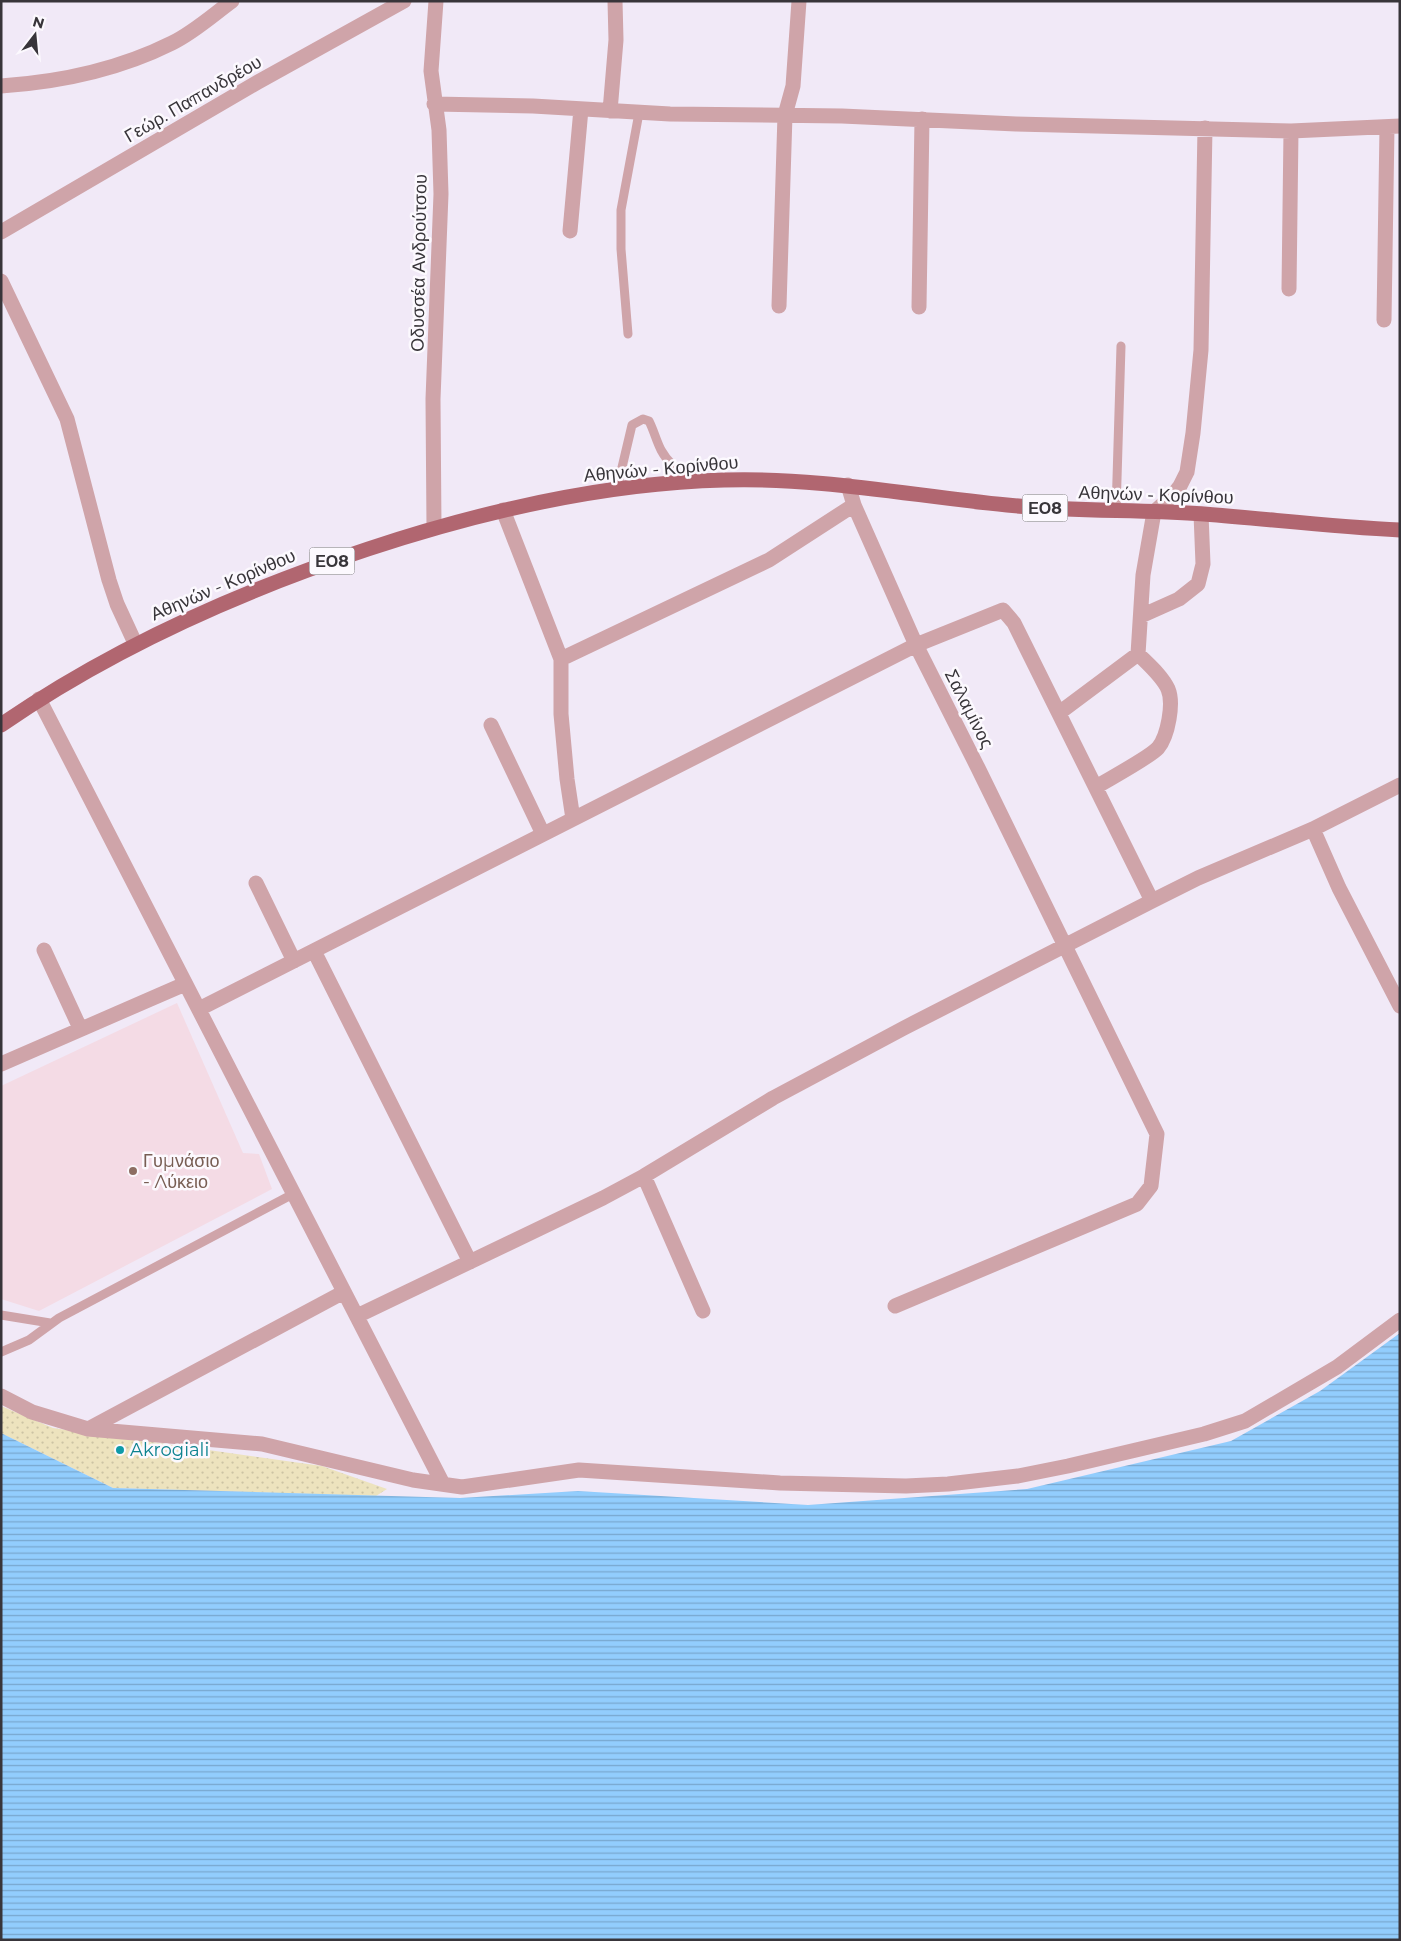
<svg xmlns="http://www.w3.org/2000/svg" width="1401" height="1941" font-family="Montserrat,sans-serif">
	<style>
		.education { fill: #f4dbe5 }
		.sand { fill: url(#sand-dots) }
		.water { fill: url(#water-rules) }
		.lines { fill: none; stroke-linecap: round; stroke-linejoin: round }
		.lane { stroke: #cfa4a9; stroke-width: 9 }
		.street { stroke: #cfa4a9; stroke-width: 15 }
		.primary { stroke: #b16670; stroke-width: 15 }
		.education-dot { fill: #8d6e63; stroke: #fcf9fe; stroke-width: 2 }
		.culture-dot { fill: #0f9aa8; stroke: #fcf9fe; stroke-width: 2 }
		.labels { text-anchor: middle; stroke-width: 5; stroke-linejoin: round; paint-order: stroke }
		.shield { fill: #fcf9fe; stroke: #737075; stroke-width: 1 }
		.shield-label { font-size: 16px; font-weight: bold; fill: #38353a }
		.street-label { font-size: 18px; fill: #38353a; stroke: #fcf9fe }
		.education-label { font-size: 18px; fill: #785e54; stroke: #fcf9fe; text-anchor: start }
		.culture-label { font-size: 18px; fill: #0d838f; stroke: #fcf9fe; text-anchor: start }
	</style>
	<defs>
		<pattern id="sand-dots" width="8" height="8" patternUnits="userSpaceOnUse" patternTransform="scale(1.25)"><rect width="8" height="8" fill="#ede3be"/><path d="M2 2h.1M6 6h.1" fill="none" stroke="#ccc3a4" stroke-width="1.8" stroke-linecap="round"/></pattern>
		<pattern id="water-rules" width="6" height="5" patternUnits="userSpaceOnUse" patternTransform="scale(1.25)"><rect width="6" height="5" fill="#92cdfd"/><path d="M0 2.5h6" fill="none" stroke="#78a7ce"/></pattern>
	</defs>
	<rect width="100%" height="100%" fill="#f1e9f7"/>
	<path class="education" d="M177 1003 243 1153 259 1154 272 1189 39 1311 1 1299V1086Z"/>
	<path class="sand" d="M1 1406 53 1428 322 1466 387 1489 376 1496 113 1488 1 1433Z"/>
	<path class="water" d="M1400 1333V1940H1V1433L113 1488 460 1498 578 1491 808 1505 1027 1489 1231 1441 1320 1391Z"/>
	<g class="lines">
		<path class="lane" d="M628 334 621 249V210L639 113
			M613 490 619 480 632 425 643 419 649 421C654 431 656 440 661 450 668 463 679 472 691 481
			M1116 512 1121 346
			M1 1315 50 1323
			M1 1352 29 1340 59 1318 293 1194"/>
		<path class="street" d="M1 86C61 82 118 70 172 43 193 33 213 15 232 1
			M434 104 533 106 670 114 842 116 1016 124 1291 131 1400 126
			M610 111 616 40 615 1
			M570 231 581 109
			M1 232 258 82 404 1
			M1 281 67 419 109 580 117 604 135 643
			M1289 289 1291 131
			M779 306 785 115 793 86 799 1
			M919 307 922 119
			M1384 320 1387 127
			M848 485 854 505 916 645 978 768 1157 1134 1151 1186 1137 1204 895 1306
			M503 510 561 659V714L567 779 573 819
			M434 527 433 399 441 194 439 130 431 71 436 1
			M1141 616 1179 599 1198 584 1203 564 1201 514
			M561 659 769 560 854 505
			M39 699 443 1484
			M1059 713 1138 654 1143 575 1154 512 1173 495 1180 486 1187 472 1193 433 1201 350 1205 128
			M491 725 543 834
			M1096 787C1109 779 1150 757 1158 748 1168 736 1174 703 1168 689 1162 676 1149 665 1138 654
			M1313 829 1339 888 1400 1006
			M256 883 294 961
			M44 950 80 1028
			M314 951 470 1262
			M199 1009 916 645 1003 610 1014 623 1152 901
			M1 1064 185 984
			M644 1176 703 1311
			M357 1316 603 1198 644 1176 773 1098 904 1028 1152 901 1198 878 1313 829 1400 785
			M1 1396 32 1412 88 1429 262 1444 413 1480 462 1487 579 1470 780 1483 906 1486 948 1484 1018 1476 1068 1466 1204 1434 1245 1421 1337 1367 1400 1320
			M88 1429 344 1292"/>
		<path class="primary" d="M1 725C114 647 238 592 368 549 483 511 603 483 724 480 820 477 913 496 1007 505 1073 512 1138 509 1204 514 1269 519 1334 527 1400 530"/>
	</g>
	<circle class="education-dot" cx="133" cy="1171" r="5"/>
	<circle class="culture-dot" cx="120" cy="1450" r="5"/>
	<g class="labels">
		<g class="shield">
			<rect x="1022.5" y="494.5" width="45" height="27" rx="4"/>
			<rect x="309.5" y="547.5" width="45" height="27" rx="4"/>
		</g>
		<g class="shield-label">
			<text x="1045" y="514">ΕΟ8</text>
			<text x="332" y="567">ΕΟ8</text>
		</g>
		<g class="street-label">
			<text transform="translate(193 99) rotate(-30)" y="6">Γεώρ. Παπανδρέου</text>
			<text transform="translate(419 263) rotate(-89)" y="6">Οδυσσέα Ανδρούτσου</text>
			<text transform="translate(661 469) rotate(-5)" y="6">Αθηνών - Κορίνθου</text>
			<text transform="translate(1156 495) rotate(2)" y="6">Αθηνών - Κορίνθου</text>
			<text transform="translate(223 585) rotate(-23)" y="6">Αθηνών - Κορίνθου</text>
			<text transform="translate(969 709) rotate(63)" y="6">Σαλαμίνος</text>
		</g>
		<g class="education-label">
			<text x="143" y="1167">Γυμνάσιο<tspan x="143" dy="21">- Λύκειο</tspan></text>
		</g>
		<g class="culture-label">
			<text x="130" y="1456">Akrogiali</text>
		</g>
	</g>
	<rect width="1401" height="1941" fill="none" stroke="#38353a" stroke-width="5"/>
	<g transform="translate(35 35) rotate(16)" stroke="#fcf9fe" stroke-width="4" paint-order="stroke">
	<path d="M0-4L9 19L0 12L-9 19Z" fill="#38353a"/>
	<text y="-8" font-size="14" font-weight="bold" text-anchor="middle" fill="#38353a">N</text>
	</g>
</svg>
